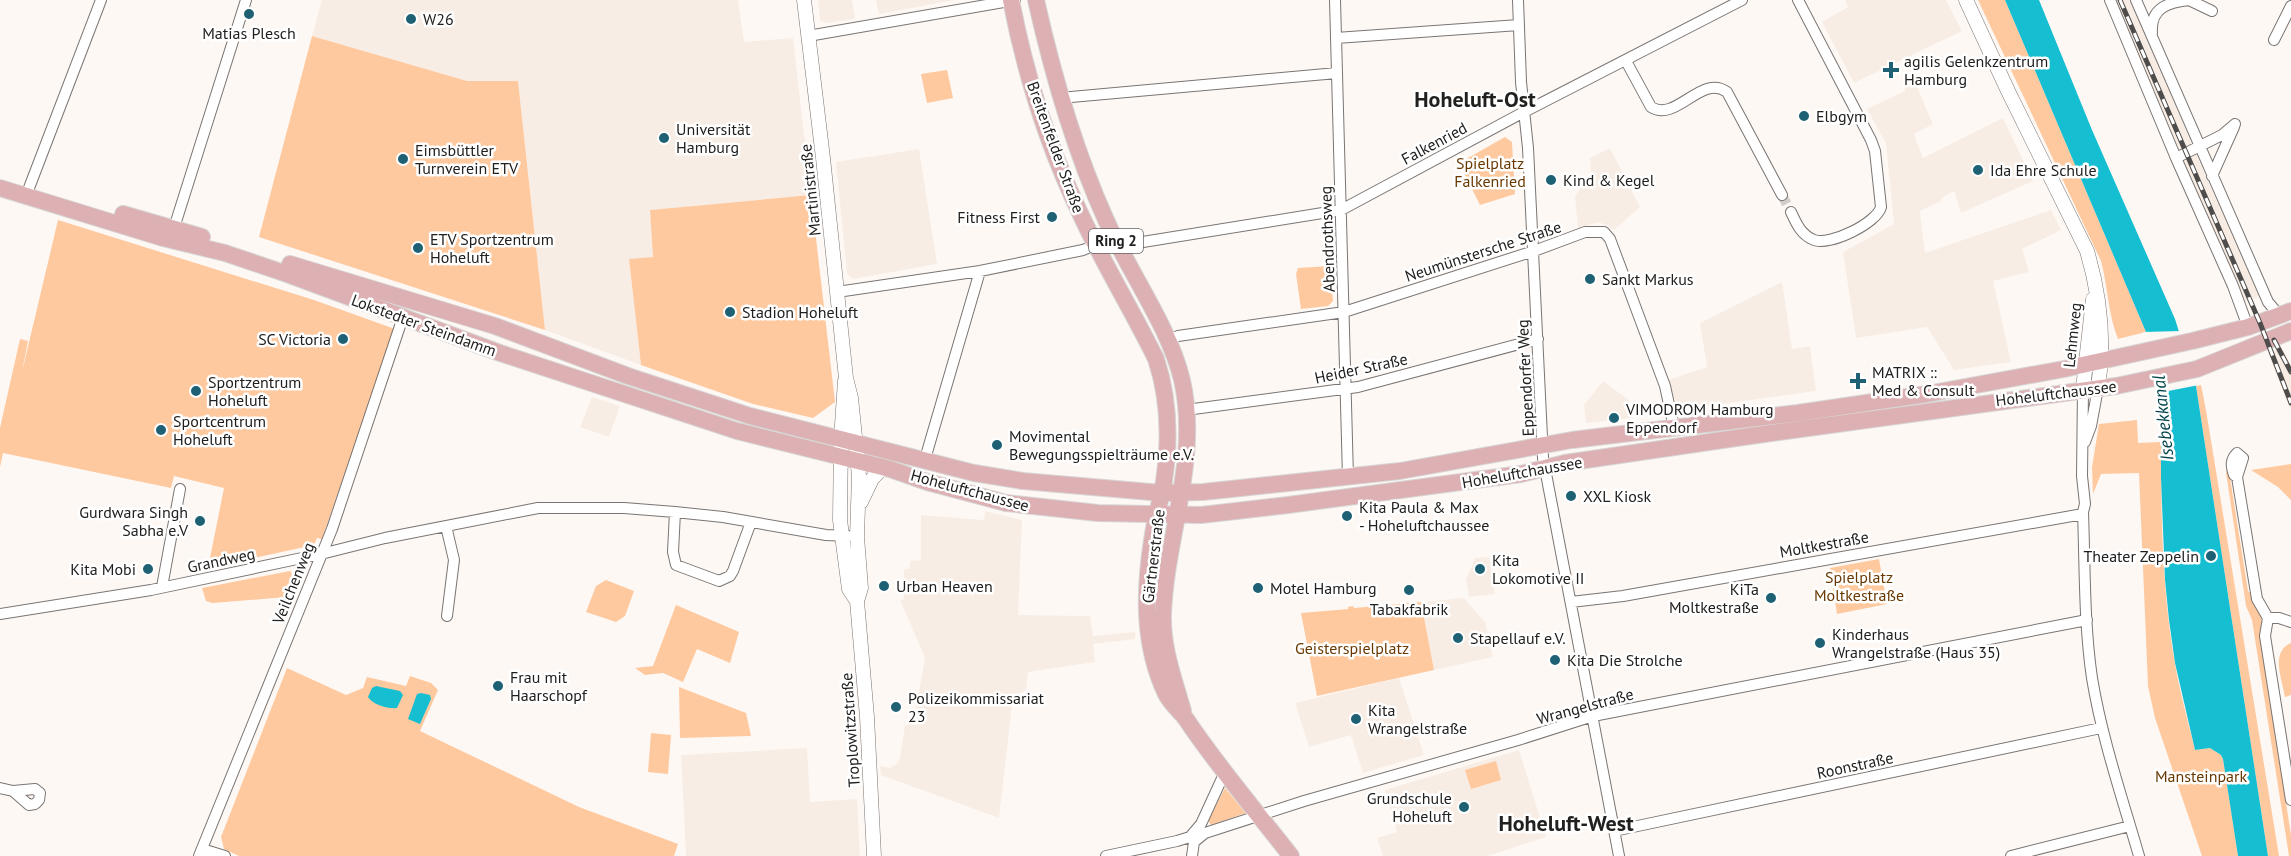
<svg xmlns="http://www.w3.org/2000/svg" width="2291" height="856" font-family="'PT Sans',sans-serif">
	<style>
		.built { fill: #f8ede4 }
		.green { fill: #ffc99f }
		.water { fill: #16bed2 }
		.pier { fill: #fef8f5 }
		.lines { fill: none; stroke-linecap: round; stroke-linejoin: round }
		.minor-tunnel { stroke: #d2cdca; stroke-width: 10; stroke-dasharray: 10 5; stroke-linecap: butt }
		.minor-casing { stroke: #7a7572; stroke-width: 12 }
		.tertiary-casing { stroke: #7a7572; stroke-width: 15 }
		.primary-casing { stroke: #d7d7d6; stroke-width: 18 }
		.minor { stroke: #fff; stroke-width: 10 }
		.tertiary { stroke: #fff; stroke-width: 14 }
		.primary { stroke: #ddb0b3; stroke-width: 16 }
		.rail-casing { stroke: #4f4d4b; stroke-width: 5 }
		.rail { stroke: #fff; stroke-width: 3; stroke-dasharray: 9; stroke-linecap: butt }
		.poi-dot { fill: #1e6074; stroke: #fff; stroke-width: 2 }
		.labels { text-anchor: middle; stroke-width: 5; stroke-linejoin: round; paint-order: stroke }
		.shield { fill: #fff; stroke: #646362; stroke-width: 1.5 }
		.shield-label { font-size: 15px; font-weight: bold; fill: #21201e }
		.poi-label { font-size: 16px; fill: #21201e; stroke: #fff; text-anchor: start }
		.street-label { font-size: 16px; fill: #21201e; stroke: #fff }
		.park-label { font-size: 16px; fill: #693801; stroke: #fff }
		.water-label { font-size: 18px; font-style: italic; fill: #00434b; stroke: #fff }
		.district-label { font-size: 22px; font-weight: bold; fill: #21201e; stroke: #fff }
	</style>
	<rect width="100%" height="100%" fill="#fef8f5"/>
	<path class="built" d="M322 0H738L744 42 793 38 811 195 650 210 653 257 629 260 641 365 545 330 518 81H467L312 36Z
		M818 0H852L855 19 826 23 820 20Z
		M876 0H955L879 14Z
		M1845 0H1946L1962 31 1854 83 1822 22 1848 7Z
		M2114 0H2131L2202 168 2260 296 2244 303 2185 171Z
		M1908 75 1913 86 1916 85 1933 124 1914 134 1923 158 2003 118 2033 181 1961 213 1954 191 1943 197 1941 201 1920 211 1925 253 2051 210 2061 230 2022 249 2029 272 1993 281 2011 362 1954 370 1927 327 1856 338 1843 252 1894 224 1886 143 1867 109 1905 91 1904 77Z
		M1610 148 1640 207 1614 230 1599 222 1578 228 1575 196 1591 173 1590 158Z
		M919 149 937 264 853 279 847 274 836 162Z
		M1782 282 1792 349 1810 346 1816 391 1686 409 1676 403 1668 380 1707 367 1700 323Z
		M2282 348 2291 365V411L2268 353Z
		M1603 381 1629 400 1632 418 1586 423 1584 405Z
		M592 397 620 406 609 437 580 427Z
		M985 511 1022 520 1018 615 1090 616 1093 636 1135 632V639L1093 644 1095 662 1028 672 1026 690 1013 696 999 818 881 775 880 766 890 768 898 763 900 758 905 726 914 719 925 658 900 600 904 599V569H910V561L921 560V515L984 520Z
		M1489 557 1495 594 1469 597 1466 580 1475 558Z
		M1464 598 1485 622 1493 657 1434 670 1421 602Z
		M1399 678 1424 755 1363 773 1351 735 1309 747 1295 703Z
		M807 748 810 802 857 799 860 856H686L681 755Z
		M1519 750 1546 837 1488 856H1383L1377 838 1397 832 1385 790Z"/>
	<path class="green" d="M1978 0H2005L2146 332 2118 339C2108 314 2108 287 2101 261Z
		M312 36 467 81H518L545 330 259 237Z
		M947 70 953 98 927 103 921 74Z
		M1505 137 1512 142 1515 194 1480 205 1459 163Z
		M811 195 835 402 813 418 753 404 641 365 629 259 653 257 650 210Z
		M58 220 314 300 395 329 322 539 317 538 314 545 208 568 224 488 174 476 171 488 3 453 0 467V428L20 339 28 341 22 372Z
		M1330 266 1333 301 1328 306 1301 309 1296 274 1298 268Z
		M2201 385 2206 410 2279 856H2268L2196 386Z
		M2137 420 2138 443 2161 442C2161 516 2162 591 2175 664 2180 693 2188 721 2195 750L2210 748 2221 755 2223 759 2238 856H2202L2155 718 2148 686 2139 473 2101 474 2093 494 2092 467 2099 424Z
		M2291 464V500L2278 487 2251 470Z
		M2228 465 2248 591C2262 603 2263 620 2260 636L2291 835V856H2289L2252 620 2246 606 2226 472Z
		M1879 559 1887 604 1837 614 1830 568Z
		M290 571 295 578 287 597 212 603 206 601 202 588Z
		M606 580 634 591 625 616 616 622 586 612 596 586Z
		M1421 602 1434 670 1317 696 1301 613 1348 609V607L1353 606 1354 608Z
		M676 605 739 632 730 663 697 649 683 682 663 673 645 675 635 668 653 666Z
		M2291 643V695L2285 697C2282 679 2270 652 2291 643Z
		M287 668 346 695 363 688 367 677 406 686 410 676 431 683 438 690 420 731 579 807 678 844 674 856H239L224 849 221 837Z
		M679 687 746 713 751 736 680 738Z
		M651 733 671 735 668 774 648 772Z
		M1496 761 1501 780 1471 789 1465 770Z
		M1225 788 1246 813 1211 825 1208 821Z"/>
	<path class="water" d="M2005 0H2039L2092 130 2175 319 2196 386 2268 856H2238L2223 759 2221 755 2210 748 2195 750 2175 663 2169 620 2165 580 2161 478V392L2146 332Z
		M376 686 400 691 403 695 397 708C388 709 373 705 368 697L372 688Z
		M421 693 430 695 431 699 420 724 408 719 417 694Z"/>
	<path class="pier" d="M2182 331 2199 385 2158 393 2143 332Z"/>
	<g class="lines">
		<path class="minor-tunnel" d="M1782 195 1791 212"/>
		<g class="minor-casing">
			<path id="minor" d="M1335 0 1348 477
				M1518 0 1521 82 1528 148 1543 458 1619 856
				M2110 0 2176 158 2233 286 2248 327
				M2136 0 2268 302 2279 315
				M2189 0 2212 11
				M2152 33C2150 8 2168 2 2190 0
				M808 36 1015 0
				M1336 38 1519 25
				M2274 40 2291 6
				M1626 61 1651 107C1676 123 1702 73 1727 92L1782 195
				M1060 98 1337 73
				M2176 158 2222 135 2235 124
				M2212 176 2234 127
				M29 188 101 0
				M1791 212C1796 223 1801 235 1814 240 1830 246 1877 223 1881 207L1875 151 1871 140 1798 0
				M169 231 174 228 246 0
				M1118 246 1341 210 1524 112 1742 0
				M837 292 980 271 1083 250 1095 245
				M1168 340 1178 336 1344 312 1534 251 1585 232H1604L1610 239 1665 386 1674 427
				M2083 389 2082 476 2085 504 2083 512C2085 567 2084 624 2092 678 2102 739 2122 797 2139 856
				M1186 410 1358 387 1538 339
				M2085 442 2091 426 2098 388
				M925 459 980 271
				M2237 477 2234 475C2231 466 2230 460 2237 453L2243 458 2237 477 2257 599 2268 618 2265 636 2291 800
				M675 512 673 552 676 565 719 581 730 576 733 571 751 522
				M446 526 454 560 447 616
				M162 587 180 489
				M1571 602 1623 596 2083 514
				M0 614 151 590 321 554 385 538 538 508H624L675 512 723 517 826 535 848 536
				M2268 618H2279L2291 622
				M0 788 13 791 29 805 35 804 39 800 40 793 35 789 13 791
				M1614 831 2101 728
				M1190 837 1201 824 1224 774
				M1194 842 1205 833 1304 801 1518 740 1593 716 2087 620
				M202 849 225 856
				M199 856 332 529 403 317
				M1106 856 1177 841 1190 837
				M1192 856 1194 842
				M2011 856 2130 826"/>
		</g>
		<g class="tertiary-casing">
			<path id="tertiary" d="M804 0 823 158 846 378 851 398 859 476 857 537 861 588 857 601 867 717 874 856
				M1966 0 2008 91 2087 251C2100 295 2105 342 2098 388
				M845 381 841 439 840 520 849 589 857 601
				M2083 389 2093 299
				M861 502 872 479 883 467"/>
		</g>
		<g class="primary-casing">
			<path id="primary" d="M1011 0C1025 73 1048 146 1080 213 1103 263 1132 310 1156 359 1169 398 1170 440 1164 481 1161 499 1156 516 1153 534 1144 588 1142 644 1166 694 1171 704 1180 711 1186 719 1218 767 1256 811 1291 856
				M1036 0C1053 76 1074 149 1106 220 1129 272 1169 326 1182 380 1200 459 1166 536 1163 614 1162 648 1174 679 1183 711
				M0 188 163 238 225 253 287 274 500 353 737 431 890 469 927 482 1006 503 1098 513 1201 515 1288 505 1521 474 1565 463 1750 436 2116 386 2197 369 2291 331
				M123 214 202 237
				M290 264 495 326 628 376 750 416 974 473 1023 481 1162 493 1203 492 1400 471 1572 440 1798 413 1927 394 2064 369 2192 341 2248 327 2291 311"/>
		</g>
		<use href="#minor" class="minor"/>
		<use href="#tertiary" class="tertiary"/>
		<use href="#primary" class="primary"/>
		<g class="rail-casing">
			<path id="rail" d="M2120 0 2260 323 2291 403
				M2274 340 2291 372"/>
		</g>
		<use href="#rail" class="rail"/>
	</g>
	<g class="poi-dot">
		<circle cx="249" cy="14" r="6"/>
		<circle cx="411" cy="19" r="6"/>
		<path d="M1888 61h6v6h6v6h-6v6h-6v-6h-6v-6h6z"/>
		<circle cx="1804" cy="116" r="6"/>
		<circle cx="664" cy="138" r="6"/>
		<circle cx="403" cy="159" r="6"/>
		<circle cx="1978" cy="170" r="6"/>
		<circle cx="1551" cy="180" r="6"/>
		<circle cx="1052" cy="217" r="6"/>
		<circle cx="418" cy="248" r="6"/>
		<circle cx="1590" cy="279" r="6"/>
		<circle cx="730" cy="312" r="6"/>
		<circle cx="343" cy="339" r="6"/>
		<path d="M1855 372h6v6h6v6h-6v6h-6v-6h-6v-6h6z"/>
		<circle cx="196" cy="391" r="6"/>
		<circle cx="1614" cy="418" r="6"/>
		<circle cx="161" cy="430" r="6"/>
		<circle cx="997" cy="445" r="6"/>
		<circle cx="1571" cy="496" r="6"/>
		<circle cx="1347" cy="516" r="6"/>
		<circle cx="200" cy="521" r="6"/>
		<circle cx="2211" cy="556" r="6"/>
		<circle cx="148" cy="569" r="6"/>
		<circle cx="1480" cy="569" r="6"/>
		<circle cx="884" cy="586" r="6"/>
		<circle cx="1258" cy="588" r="6"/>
		<circle cx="1409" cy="590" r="6"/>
		<circle cx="1771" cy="598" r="6"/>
		<circle cx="1458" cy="638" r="6"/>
		<circle cx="1820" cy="643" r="6"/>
		<circle cx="1555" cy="660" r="6"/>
		<circle cx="498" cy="686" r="6"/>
		<circle cx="896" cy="707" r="6"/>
		<circle cx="1356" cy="719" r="6"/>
		<circle cx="1464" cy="807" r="6"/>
	</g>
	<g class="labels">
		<rect class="shield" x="1089" y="229" width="54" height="24" rx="4.5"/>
		<g class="shield-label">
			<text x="1116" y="246">Ring 2</text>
		</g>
		<g class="poi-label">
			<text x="423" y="25">W26</text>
			<text x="249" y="39" text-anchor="middle">Matias Plesch</text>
			<text x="1904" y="67">agilis Gelenkzentrum<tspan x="1904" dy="18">Hamburg</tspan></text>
			<text x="1816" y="122">Elbgym</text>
			<text x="676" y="135">Universität<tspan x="676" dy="18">Hamburg</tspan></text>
			<text x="415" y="156">Eimsbüttler<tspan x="415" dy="18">Turnverein ETV</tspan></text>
			<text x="1990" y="176">Ida Ehre Schule</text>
			<text x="1563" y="186">Kind &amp; Kegel</text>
			<text x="1040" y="223" text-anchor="end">Fitness First</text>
			<text x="430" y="245">ETV Sportzentrum<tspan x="430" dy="18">Hoheluft</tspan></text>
			<text x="1602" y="285">Sankt Markus</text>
			<text x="742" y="318">Stadion Hoheluft</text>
			<text x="331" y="345" text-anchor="end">SC Victoria</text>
			<text x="1872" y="378">MATRIX ::<tspan x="1872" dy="18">Med &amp; Consult</tspan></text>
			<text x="208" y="388">Sportzentrum<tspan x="208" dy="18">Hoheluft</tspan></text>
			<text x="1626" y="415">VIMODROM Hamburg<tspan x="1626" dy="18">Eppendorf</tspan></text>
			<text x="173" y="427">Sportcentrum<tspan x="173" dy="18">Hoheluft</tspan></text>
			<text x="1009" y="442">Movimental<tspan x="1009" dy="18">Bewegungsspielträume e.V.</tspan></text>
			<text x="1583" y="502">XXL Kiosk</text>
			<text x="1359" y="513">Kita Paula &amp; Max<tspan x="1359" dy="18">- Hoheluftchaussee</tspan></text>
			<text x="188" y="518" text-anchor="end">Gurdwara Singh<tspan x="188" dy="18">Sabha e.V</tspan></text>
			<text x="2199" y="562" text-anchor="end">Theater Zeppelin</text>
			<text x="1492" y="566">Kita<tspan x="1492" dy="18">Lokomotive II</tspan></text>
			<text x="136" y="575" text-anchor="end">Kita Mobi</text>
			<text x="896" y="592">Urban Heaven</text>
			<text x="1270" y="594">Motel Hamburg</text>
			<text x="1759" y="595" text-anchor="end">KiTa<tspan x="1759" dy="18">Moltkestraße</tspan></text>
			<text x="1409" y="615" text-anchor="middle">Tabakfabrik</text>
			<text x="1832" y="640">Kinderhaus<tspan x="1832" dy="18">Wrangelstraße (Haus 35)</tspan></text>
			<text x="1470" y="644">Stapellauf e.V.</text>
			<text x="1567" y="666">Kita Die Strolche</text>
			<text x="510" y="683">Frau mit<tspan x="510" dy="18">Haarschopf</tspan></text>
			<text x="908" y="704">Polizeikommissariat<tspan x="908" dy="18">23</tspan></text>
			<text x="1368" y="716">Kita<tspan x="1368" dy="18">Wrangelstraße</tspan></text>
			<text x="1452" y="804" text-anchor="end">Grundschule<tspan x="1452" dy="18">Hoheluft</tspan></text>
		</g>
		<g class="street-label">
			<text transform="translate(1434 143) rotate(-28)" y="6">Falkenried</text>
			<text transform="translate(1056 147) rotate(70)" y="6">Breitenfelder Straße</text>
			<text transform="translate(810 190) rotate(-96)" y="6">Martinistraße</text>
			<text transform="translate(1327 239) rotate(-92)" y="6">Abendrothsweg</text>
			<text transform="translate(1483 251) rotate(-18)" y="6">Neumünstersche Straße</text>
			<text transform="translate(424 325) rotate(20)" y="6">Lokstedter Steindamm</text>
			<text transform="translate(2072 335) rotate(-84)" y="6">Lehmweg</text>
			<text transform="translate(1361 368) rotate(-12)" y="6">Heider Straße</text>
			<text transform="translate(1525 378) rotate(-93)" y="6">Eppendorfer Weg</text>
			<text transform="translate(2056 393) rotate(-7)" y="6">Hoheluftchaussee</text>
			<text transform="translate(1522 472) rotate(-10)" y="6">Hoheluftchaussee</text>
			<text transform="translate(970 490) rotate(15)" y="6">Hoheluftchaussee</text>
			<text transform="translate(1824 544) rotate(-10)" y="6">Moltkestraße</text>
			<text transform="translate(1153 556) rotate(-83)" y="6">Gärtnerstraße</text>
			<text transform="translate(221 560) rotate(-12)" y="6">Grandweg</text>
			<text transform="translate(293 583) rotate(-68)" y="6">Veilchenweg</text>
			<text transform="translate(1585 706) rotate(-15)" y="6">Wrangelstraße</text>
			<text transform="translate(850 730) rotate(-94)" y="6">Troplowitzstraße</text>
			<text transform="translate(1855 765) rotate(-12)" y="6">Roonstraße</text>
		</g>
		<g class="park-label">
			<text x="1490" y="169">Spielplatz<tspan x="1490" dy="18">Falkenried</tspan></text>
			<text x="1859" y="583">Spielplatz<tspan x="1859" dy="18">Moltkestraße</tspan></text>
			<text x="1352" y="654">Geisterspielplatz</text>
			<text x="2201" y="782">Mansteinpark</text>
		</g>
		<g class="water-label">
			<text transform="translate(2163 418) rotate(-96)" y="6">Isebekkanal</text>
		</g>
		<g class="district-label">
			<text x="1475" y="107">Hoheluft-Ost</text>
			<text x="1566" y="831">Hoheluft-West</text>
		</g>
	</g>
</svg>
